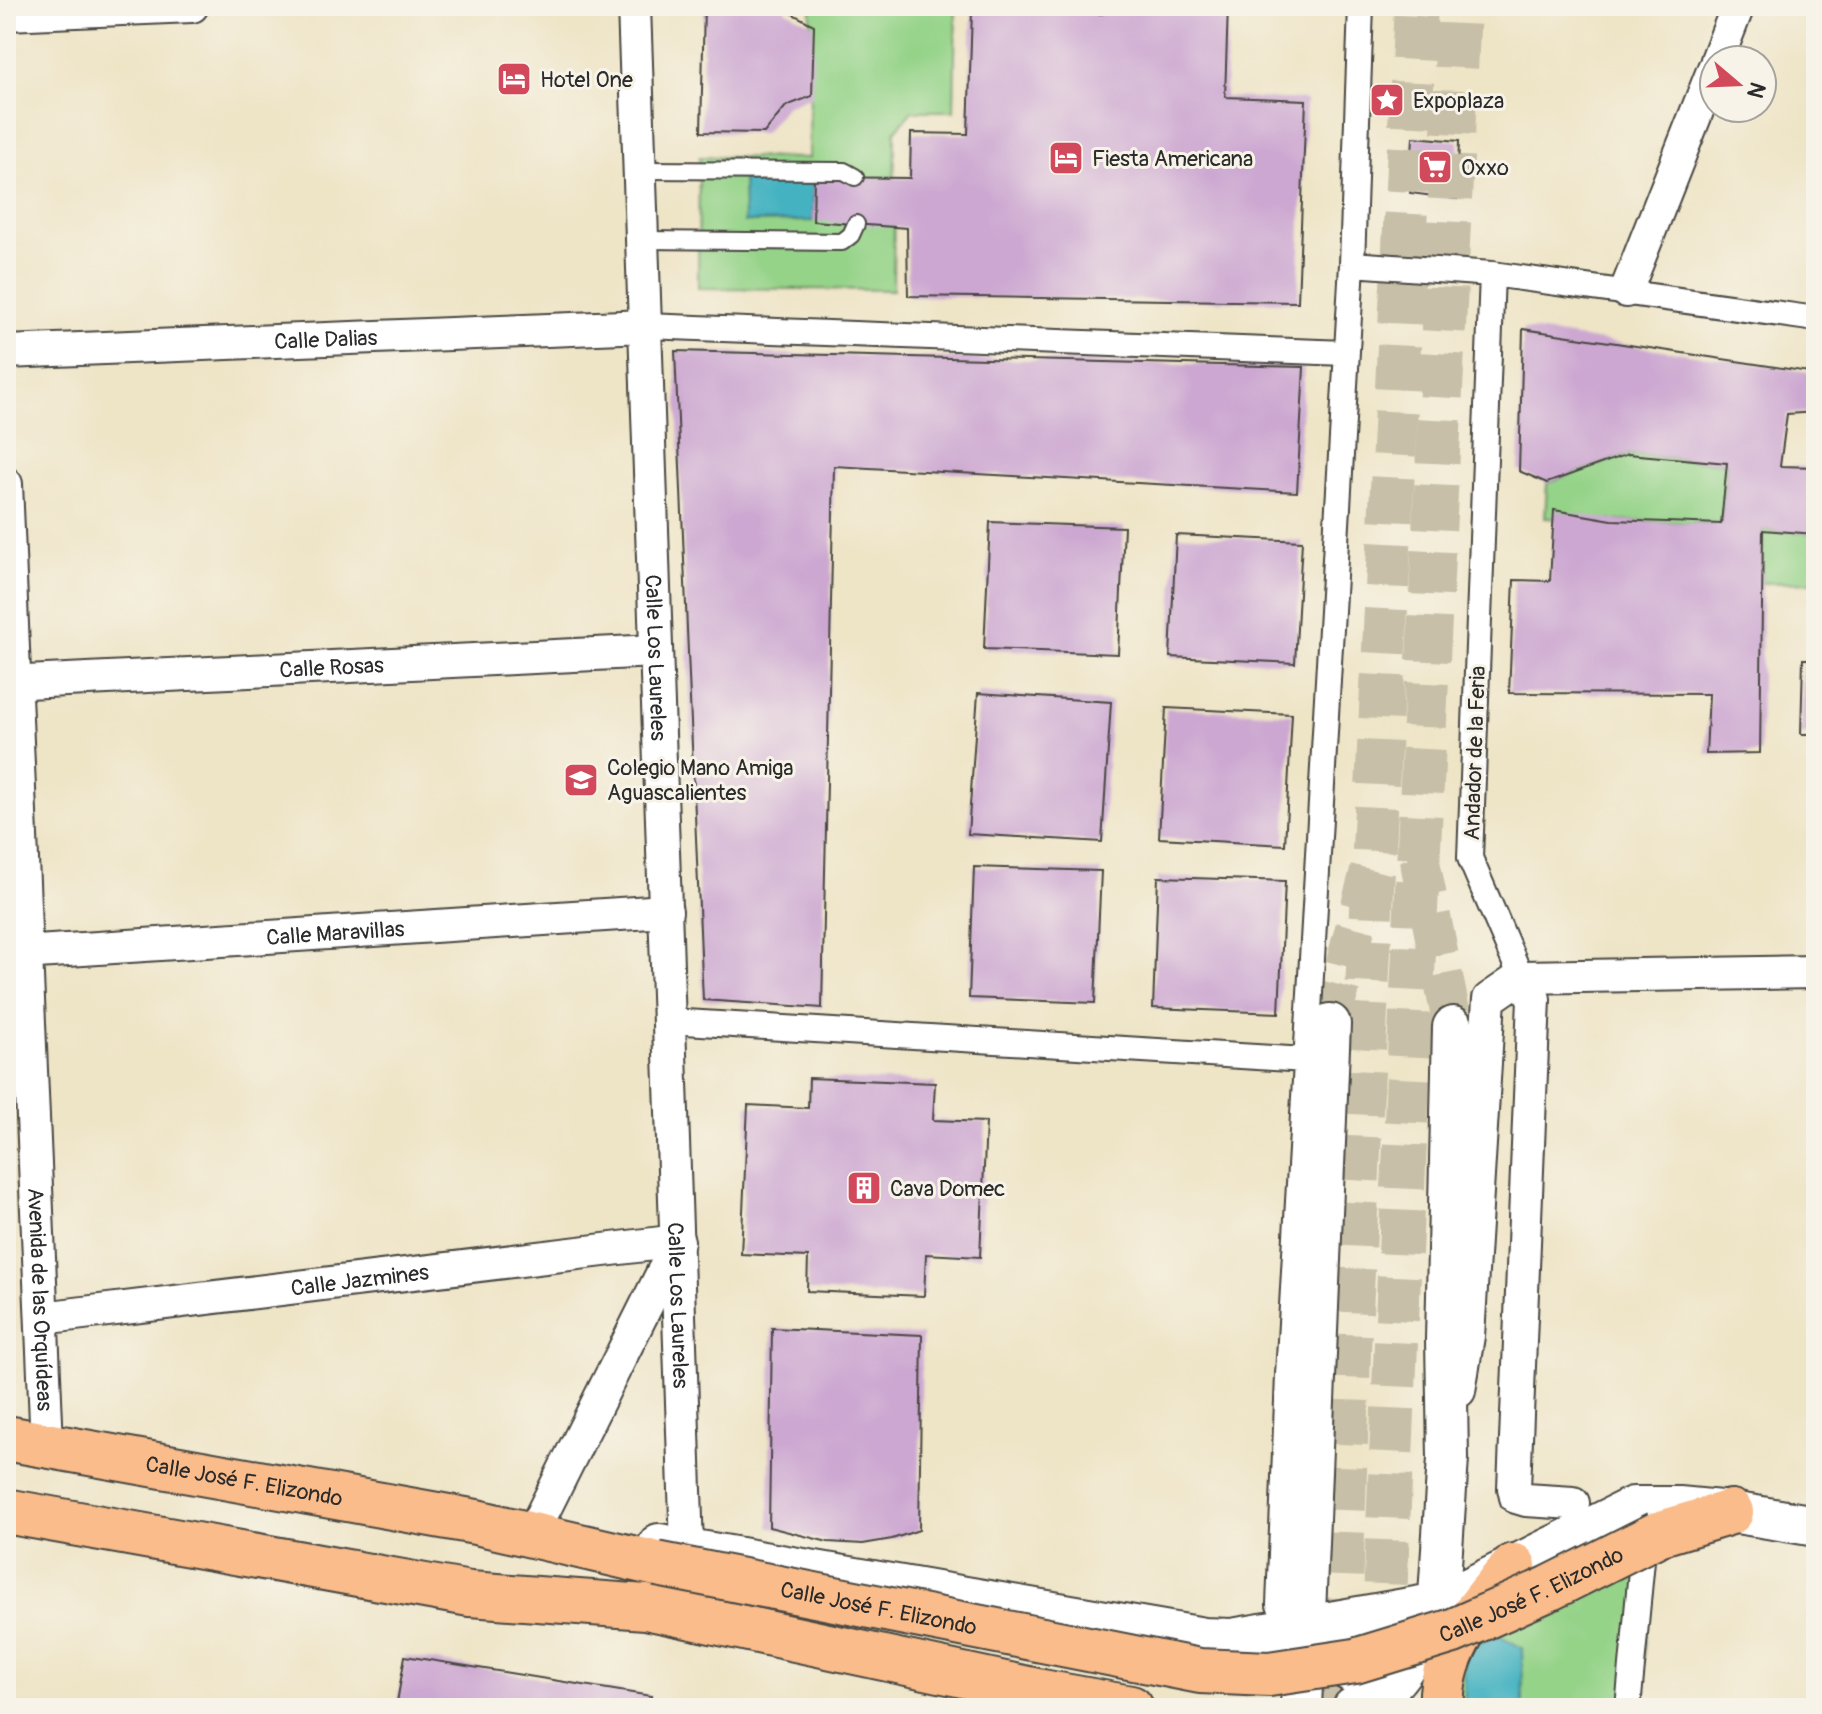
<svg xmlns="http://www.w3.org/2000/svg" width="1822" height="1714" font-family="Pangolin,sans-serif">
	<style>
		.green { fill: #94d388; stroke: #607f5a; stroke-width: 2 }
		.water { fill: #44b2c1; stroke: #386e76; stroke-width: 2 }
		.building { fill: #cca7d1 }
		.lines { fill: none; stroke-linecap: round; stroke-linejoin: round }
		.tertiary-tunnel { stroke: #c7bfa7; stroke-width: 40; stroke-dasharray: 40 20; stroke-linecap: butt }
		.primary-tunnel { stroke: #c7bfa7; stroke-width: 44; stroke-dasharray: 44 22; stroke-linecap: butt }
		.service-casing { stroke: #484742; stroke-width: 20 }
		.pedestrian-casing { stroke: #484742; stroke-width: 28 }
		.minor-casing { stroke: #484742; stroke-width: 36 }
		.tertiary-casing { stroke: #484742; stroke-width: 44 }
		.primary-casing { stroke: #484742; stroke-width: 48 }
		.service { stroke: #fff; stroke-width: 16 }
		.pedestrian { stroke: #fff; stroke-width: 24 }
		.minor { stroke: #fff; stroke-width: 32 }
		.tertiary { stroke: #fff; stroke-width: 40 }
		.primary { stroke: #f9bc8a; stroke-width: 44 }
		.primary-bridge-casing { stroke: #484742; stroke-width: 48; stroke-linecap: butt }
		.primary-bridge { stroke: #f9bc8a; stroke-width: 44 }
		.labels { text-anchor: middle; stroke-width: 6; stroke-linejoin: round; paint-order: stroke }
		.poi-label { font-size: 22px; fill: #2b2b2b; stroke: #f7f3e8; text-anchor: start }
		.street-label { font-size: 22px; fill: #2b2b2b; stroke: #f7f3e8 }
	</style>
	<rect width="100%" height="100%" fill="#f7f3e8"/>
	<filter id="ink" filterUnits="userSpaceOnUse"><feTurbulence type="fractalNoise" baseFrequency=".0125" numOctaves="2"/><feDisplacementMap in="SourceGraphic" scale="16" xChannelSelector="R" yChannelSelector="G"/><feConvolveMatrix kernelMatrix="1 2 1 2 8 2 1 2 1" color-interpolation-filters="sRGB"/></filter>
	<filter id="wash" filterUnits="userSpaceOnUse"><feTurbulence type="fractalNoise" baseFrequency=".006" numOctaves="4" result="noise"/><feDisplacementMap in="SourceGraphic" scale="32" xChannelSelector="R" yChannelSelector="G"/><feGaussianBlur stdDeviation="1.8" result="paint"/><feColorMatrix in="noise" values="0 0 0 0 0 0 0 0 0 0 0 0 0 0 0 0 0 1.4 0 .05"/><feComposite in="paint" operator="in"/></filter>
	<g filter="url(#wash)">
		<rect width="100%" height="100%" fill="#eee4c6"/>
		<path class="green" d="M811 6H956L954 111H912L895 131 893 290 698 288 699 157 809 158Z
			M1628 454 1727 463 1721 524 1545 518 1547 483Z
			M1763 530 1816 534V582L1762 583Z
			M1655 1547 1639 1708H1455L1463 1647Z"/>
		<path class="water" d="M813 175V221L744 222 743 177Z
			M1499 1635 1522 1648 1523 1703 1519 1708H1465L1464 1659 1477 1642Z"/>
		<g id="blocks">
			<path class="building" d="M704 6H783L787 11 814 25 812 96 786 106 764 133 701 132Z
				M1102 6H1228L1225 97 1306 100 1298 302 908 296 907 228 813 221 814 177 910 178 911 133 968 134 972 10 1102 14Z
				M1413 137 1459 141 1457 199 1410 193Z
				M1523 329 1816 373V412L1787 414 1780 466 1816 467V534L1763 530 1760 753 1706 754 1709 694 1509 693 1514 580 1550 581 1554 510 1612 520 1721 524 1727 463 1628 454 1547 483 1519 471Z
				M675 351 1304 367 1297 492 834 466 822 1008 703 1000Z
				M990 522 1124 527 1118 654 984 649Z
				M1176 535 1302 541 1295 663 1170 657Z
				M1803 659H1816V734H1801Z
				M978 693 1111 702 1102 842 968 834Z
				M1166 708 1292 714 1285 845 1159 838Z
				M974 867 1101 871 1095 1003 969 998Z
				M1158 877 1285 881 1279 1013 1153 1008Z
				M809 1078 935 1083 933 1120 986 1122 980 1257 926 1254 924 1296 807 1291 808 1257 741 1254 748 1105 808 1108Z
				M772 1328 922 1335 919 1530 892 1539 863 1544 828 1542 769 1527Z
				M405 1656 651 1696 649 1708H396Z"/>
		</g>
	</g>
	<g filter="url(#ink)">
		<use href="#blocks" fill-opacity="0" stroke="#484742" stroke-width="2"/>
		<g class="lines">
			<path class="tertiary-tunnel" d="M1419 857 1453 1027
				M1330 1024 1375 852"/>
			<path class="primary-tunnel" d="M1383 1650C1405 1102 1434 554 1459 6
				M1337 1708 1349 1352 1416 6"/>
			<g class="service-casing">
				<path id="service" d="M640 170 844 171 855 177
					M643 240 842 242 851 235 856 224"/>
			</g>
			<g class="pedestrian-casing">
				<path id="pedestrian" d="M1352 264 1492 274 1816 319
					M1492 274 1470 858 1521 977
					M646 326 1346 353
					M669 1021 1306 1060
					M1279 1605 1288 1375 1352 264 1361 6
					M1628 1708 1642 1560"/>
			</g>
			<g class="minor-casing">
				<g id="minor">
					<path id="s1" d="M634 6 687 1548"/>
					<path d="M6 14 192 6"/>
					<path d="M1717 60 1738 6"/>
					<path d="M1626 291 1714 68"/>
					<path id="s2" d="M6 352 646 326"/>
					<path id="s3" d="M6 484 47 1445"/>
					<path id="s4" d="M6 683 655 651"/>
					<path id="s5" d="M6 954 666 911"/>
					<path d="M1521 977 1534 999 1514 1488 1516 1497 1526 1500 1573 1503"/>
					<path id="s6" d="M42 1318 678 1241"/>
					<path d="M1459 1391 1468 1336 1489 999 1521 977 1816 972"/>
					<path d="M537 1524 677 1244"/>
				</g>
			</g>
			<g class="tertiary-casing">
				<path id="tertiary" d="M659 1544 1204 1638 1232 1639 1439 1603 1633 1507H1679L1731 1512 1816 1526
					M1437 1626 1448 1458 1446 1340 1453 1027
					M1319 1654 1368 1681 1392 1708
					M1301 1708 1330 1024
					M1353 1708C1392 1697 1411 1658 1428 1625"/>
			</g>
			<g class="primary-casing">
				<g id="primary">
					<path id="s7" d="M6 1438 476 1522 657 1564"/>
					<path d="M6 1511 470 1594 646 1607 1042 1692 1131 1708"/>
					<path d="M1658 1534 1731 1512"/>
					<path d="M1442 1708C1438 1653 1479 1604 1514 1566"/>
				</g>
			</g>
			<use href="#service" class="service"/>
			<use href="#pedestrian" class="pedestrian"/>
			<use href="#minor" class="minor"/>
			<use href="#tertiary" class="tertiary"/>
			<use href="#primary" class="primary"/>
			<g class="primary-bridge-casing">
				<g id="primary-bridge">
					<path id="s8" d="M657 1564 1200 1671 1269 1674 1355 1661 1453 1631 1550 1588 1658 1534"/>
				</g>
			</g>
			<use href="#primary-bridge" class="primary-bridge"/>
		</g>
	</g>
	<defs>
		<g id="hotel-square" transform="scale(1.8)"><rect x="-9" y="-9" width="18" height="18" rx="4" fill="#d1495b" stroke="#f7f3e8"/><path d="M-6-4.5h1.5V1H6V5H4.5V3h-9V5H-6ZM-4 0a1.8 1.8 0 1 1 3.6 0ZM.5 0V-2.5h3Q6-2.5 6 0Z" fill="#fff"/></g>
		<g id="sight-square" transform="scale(1.8)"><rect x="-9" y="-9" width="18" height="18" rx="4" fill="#d1495b" stroke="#f7f3e8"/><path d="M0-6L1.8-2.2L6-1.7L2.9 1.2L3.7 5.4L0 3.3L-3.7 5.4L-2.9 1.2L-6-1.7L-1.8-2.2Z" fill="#fff"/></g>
		<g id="supermarket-square" transform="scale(1.8)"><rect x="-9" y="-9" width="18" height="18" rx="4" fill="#d1495b" stroke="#f7f3e8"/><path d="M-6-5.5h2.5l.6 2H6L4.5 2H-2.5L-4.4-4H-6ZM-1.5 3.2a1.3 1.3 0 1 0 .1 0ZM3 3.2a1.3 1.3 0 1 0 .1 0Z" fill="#fff"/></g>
		<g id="school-square" transform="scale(1.8)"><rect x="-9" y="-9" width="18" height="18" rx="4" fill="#d1495b" stroke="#f7f3e8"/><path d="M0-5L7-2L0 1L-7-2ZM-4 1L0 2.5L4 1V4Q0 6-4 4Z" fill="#fff"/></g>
		<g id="building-square" transform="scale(1.8)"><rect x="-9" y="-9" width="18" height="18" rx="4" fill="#d1495b" stroke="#f7f3e8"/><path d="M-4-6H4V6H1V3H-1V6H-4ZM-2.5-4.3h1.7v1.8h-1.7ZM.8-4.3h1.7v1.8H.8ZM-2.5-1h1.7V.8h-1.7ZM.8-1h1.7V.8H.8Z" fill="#fff"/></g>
	</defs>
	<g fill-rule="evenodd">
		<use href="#hotel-square" x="514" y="79"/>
		<use href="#sight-square" x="1387" y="100"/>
		<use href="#hotel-square" x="1066" y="158"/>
		<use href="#supermarket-square" x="1435" y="167"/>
		<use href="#school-square" x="581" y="780"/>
		<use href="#building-square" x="864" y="1188"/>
	</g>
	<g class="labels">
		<g class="poi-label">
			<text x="540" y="87">Hotel One</text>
			<text x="1413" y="108">Expoplaza</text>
			<text x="1092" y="166">Fiesta Americana</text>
			<text x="1461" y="175">Oxxo</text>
			<text x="607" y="775">Colegio Mano Amiga<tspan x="607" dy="25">Aguascalientes</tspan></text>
			<text x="890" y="1196">Cava Domec</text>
		</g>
		<g class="street-label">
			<text dy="8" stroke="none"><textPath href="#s2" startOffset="320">Calle Dalias</textPath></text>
			<text dy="8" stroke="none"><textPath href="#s1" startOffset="652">Calle Los Laureles</textPath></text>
			<text dy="8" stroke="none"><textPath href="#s4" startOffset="326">Calle Rosas</textPath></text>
			<text transform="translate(1474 753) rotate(-88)" y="8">Andador de la Feria</text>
			<text dy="8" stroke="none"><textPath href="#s5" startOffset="330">Calle Maravillas</textPath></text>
			<text dy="8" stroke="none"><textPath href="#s6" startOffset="320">Calle Jazmines</textPath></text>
			<text dy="8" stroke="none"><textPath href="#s3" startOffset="816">Avenida de las Orquídeas</textPath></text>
			<text dy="8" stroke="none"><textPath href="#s1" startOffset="1300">Calle Los Laureles</textPath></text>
			<text dy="8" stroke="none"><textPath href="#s7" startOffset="242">Calle José F. Elizondo</textPath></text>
			<text dy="8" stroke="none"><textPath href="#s8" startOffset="898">Calle José F. Elizondo</textPath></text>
			<text dy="8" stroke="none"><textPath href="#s8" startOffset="226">Calle José F. Elizondo</textPath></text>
		</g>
	</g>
	<rect width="1822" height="1714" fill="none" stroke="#f7f3e8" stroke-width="32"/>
	<g transform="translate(1738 84) rotate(109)"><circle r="38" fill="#f7f3e8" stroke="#a5a39c" stroke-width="2"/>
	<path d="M0-6L14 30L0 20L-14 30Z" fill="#d1495b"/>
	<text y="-12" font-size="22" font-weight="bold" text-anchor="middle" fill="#2b2b2b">N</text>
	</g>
</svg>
